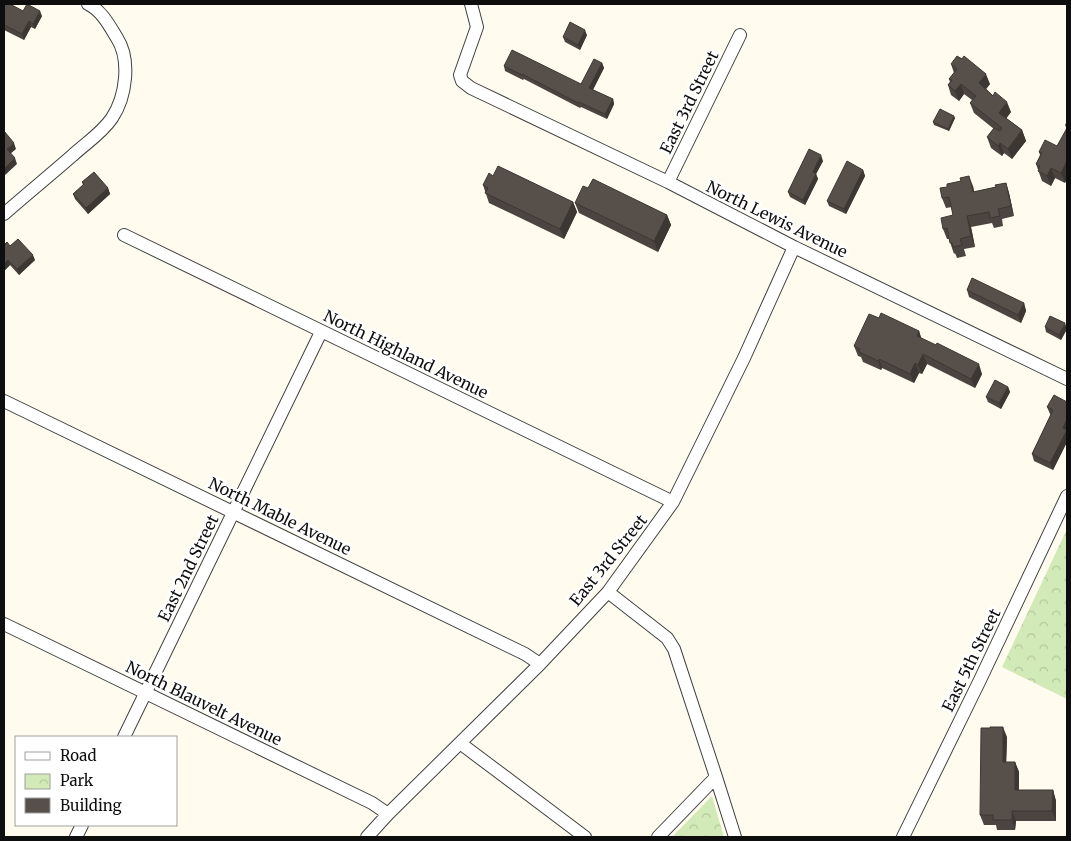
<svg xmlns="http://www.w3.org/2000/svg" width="1071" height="841" font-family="Merriweather,serif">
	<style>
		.park { fill: url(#park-crowns) }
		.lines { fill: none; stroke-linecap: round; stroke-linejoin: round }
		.minor-casing { stroke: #414141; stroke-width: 14 }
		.minor { stroke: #fff; stroke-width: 12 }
		.wall { fill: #4b4440 }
		.shaded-wall { fill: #3d3734 }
		.building { fill: #574f4a; stroke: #3d3734 }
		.labels { text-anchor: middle; stroke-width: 5; stroke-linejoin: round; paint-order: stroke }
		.street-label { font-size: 16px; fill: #0e0e0e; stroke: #fff }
	</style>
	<defs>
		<pattern id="park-crowns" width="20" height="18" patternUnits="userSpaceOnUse" patternTransform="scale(1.25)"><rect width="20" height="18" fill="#d2eab7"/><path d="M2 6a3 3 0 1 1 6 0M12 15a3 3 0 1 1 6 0" fill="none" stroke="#b3c89c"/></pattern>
	</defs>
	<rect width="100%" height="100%" fill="#fffcef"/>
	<path class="park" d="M1067 529V699L1002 667Z
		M712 796 724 837H672Z"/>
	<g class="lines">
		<g class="minor-casing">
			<path id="minor" d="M471 4 477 27 460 75 462 81 471 88 668 182 794 247 1067 379
				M668 182 740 35
				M4 214C27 194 50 175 73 155 86 143 102 133 112 118 126 97 131 60 117 38 109 25 102 11 88 4
				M124 235 673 502
				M4 401 525 654 540 664
				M608 592 667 638 674 649 716 777 735 837
				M4 624 372 803 388 814
				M124 737 321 332
				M460 743 585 837
				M76 837 82 825
				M367 837 388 814 540 664 608 592 673 502 744 358 794 247
				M658 837 716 777
				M903 837 980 680 1067 496"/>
		</g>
		<use href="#minor" class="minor"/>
	</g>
	<path class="wall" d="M4 4 23 11 42 16 35 29 31 27 24 40 4 30Z
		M587 35 580 50 565 42 563 37Z
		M602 63 604 68 593 90 613 99 614 104 607 119 581 107 580 108 524 79 523 80 505 71 504 66 581 84Z
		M951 64 990 84 986 89 1011 112 1006 118 1022 130 1026 141 1012 159 1004 153 1002 156 991 148 987 137 994 129 974 113 970 103 972 100 964 94 959 101 951 95 948 85 950 82 949 79 954 73Z
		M955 118 949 131 934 125 933 122Z
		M1067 121V178L1065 183 1055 178 1051 186 1042 181 1036 164 1040 155 1039 152 1057 146 1067 129 1065 125Z
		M823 161 816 174 818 179 805 205 790 197 788 192 803 163 802 162Z
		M863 170 865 176 846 214 829 206 827 201Z
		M493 176 573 202 577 212 564 239 489 203 483 185Z
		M82 182 108 188 110 194 88 214 75 199 73 194 83 185Z
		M1006 183 1009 193 1014 216 1002 219 1003 226 994 228 992 223 971 227 975 247 964 249 966 256 957 258 955 253 954 254 949 239H947L943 229 953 215 952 207 946 208 942 198 973 186 974 192 996 187Z
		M588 188 667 215 671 225 658 252 579 213 575 203Z
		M10 246 35 260 19 275 10 265 4 271Z
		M967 290 1024 303 1026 311 1021 323 969 297Z
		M879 318 919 331 921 338 982 374 975 388 927 364 922 374 919 373 914 383 882 368 881 370 863 362 861 357 858 356 854 346Z
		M1045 327 1067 329 1061 340 1046 332Z
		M1008 387 1010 392 1001 409 988 402 986 397Z
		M1067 402V442L1053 470 1034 461 1032 454 1051 415 1050 414 1047 407Z
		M1007 737 1006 762H1015L1019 772V790H1053L1056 801V821H1016L1015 830H997L996 825H984L980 815Z"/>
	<path class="shaded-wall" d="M40 11 42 16 35 29 33 24Z
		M29 21 31 27 24 40 22 34Z
		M585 30 587 35 580 50 578 45Z
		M602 63 604 68 591 93 589 88Z
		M986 74 990 84 982 94 979 83Z
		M961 84 964 94 959 101 955 91Z
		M613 99 614 104 607 119 605 114Z
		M1007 102 1011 112 1003 123 999 113Z
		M954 116 955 118 949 131 948 129Z
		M1022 130 1026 141 1012 159 1008 149Z
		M14 143 16 149 9 155 7 149Z
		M1000 143 1004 153 1002 156 998 146Z
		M821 155 823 161 816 174 818 179 805 205 803 200 813 172Z
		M15 158 17 164 4 176V169Z
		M1067 161V178L1065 183 1061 173Z
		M1051 168 1055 178 1051 186 1047 176Z
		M863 170 865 176 846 214 844 209Z
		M969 176 973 186 976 203 973 192Z
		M1006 183 1009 193 1014 216 1011 206Z
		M108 188 110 194 88 214 86 208Z
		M573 202 577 212 564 239 560 229Z
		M667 215 671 225 658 252 654 241Z
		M967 216 971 227 975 247 971 236Z
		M33 255 35 260 19 275 17 269Z
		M8 260 10 265 4 271V264Z
		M1024 303 1026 311 1021 323 1018 315Z
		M1065 323 1067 329 1061 340 1059 335Z
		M919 331 922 340 917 336Z
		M923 354 927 364 922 374 918 365Z
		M879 359 882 368 881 370 878 361Z
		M915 363 919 373 914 383 910 374Z
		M979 364 982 374 975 388 971 379Z
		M1008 387 1010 392 1001 409 999 403Z
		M1067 419V442L1053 470 1050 463 1063 428Z
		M1003 727 1007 737 1006 772 1003 762Z
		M1015 762 1019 772V801L1015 790Z
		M1053 790 1056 801V821L1052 811Z
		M1012 811 1016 821 1015 830 1012 820Z"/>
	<path class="building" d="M4 4H10L23 11 27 4 40 11 33 24 29 21 22 34 4 25Z
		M570 22 585 30 578 45 563 37Z
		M512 50 581 84 594 59 602 63 589 88 613 99 605 114 579 102 578 103 522 74V75L504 66Z
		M957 56 962 59 964 56 986 74 979 83 993 96 995 92 1007 102 999 113 1022 130 1008 149 1000 143 998 146 987 137 994 128 1000 131 1002 128 970 103 976 96 961 84 955 91 948 85 952 80 949 79 957 69 951 64Z
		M940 109 954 116 948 129 933 122Z
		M1067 128V161L1061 173 1051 168 1047 176 1038 171 1040 166 1036 164 1042 153 1039 152 1045 140 1057 146Z
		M4 131 14 143 7 149 15 158 4 169Z
		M809 149 821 155 813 172 816 174 803 200 788 192Z
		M847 161 863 170 844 209 827 201Z
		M498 166 573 202 560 229 485 193 488 188 483 185 489 173 493 176Z
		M94 172 108 188 86 208 73 194 84 184 82 182Z
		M969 176 973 192 996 187 995 185 1006 183 1011 206 998 209 1000 216 990 218 989 212 967 216 971 236 960 239 962 245 953 247 952 243H950L947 228 943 229 941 218 953 215 949 197 942 198 940 188 947 187V184L961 181 960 178Z
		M593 179 667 215 654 241 575 203 583 186 588 188Z
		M18 239 33 255 17 269 8 260 4 264V245L7 242 10 246Z
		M972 278 1024 303 1018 315 967 290Z
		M881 313 919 331 917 336 936 345 937 343 979 364 971 379 923 354 918 365 915 363 910 374 879 359 878 361 859 352 860 349 854 346 869 314 879 318Z
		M1050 316 1065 323 1059 335 1045 327Z
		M995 380 1008 387 999 403 986 397Z
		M1054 395 1067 402V419L1063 428 1067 430 1050 463 1032 454 1053 410 1047 407Z
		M990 727H1003V762H1015V790H1053L1052 811H1012V820H993V815H980L981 728H990Z"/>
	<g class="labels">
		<g class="street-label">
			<text transform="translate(689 102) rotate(-64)" y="6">East 3rd Street</text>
			<text transform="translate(777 219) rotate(26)" y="6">North Lewis Avenue</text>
			<text transform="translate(406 354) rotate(26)" y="6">North Highland Avenue</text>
			<text transform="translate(280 516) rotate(26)" y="6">North Mable Avenue</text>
			<text transform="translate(608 560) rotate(-51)" y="6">East 3rd Street</text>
			<text transform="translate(188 568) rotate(-64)" y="6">East 2nd Street</text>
			<text transform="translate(971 660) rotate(-64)" y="6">East 5th Street</text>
			<text transform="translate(204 703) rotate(26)" y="6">North Blauvelt Avenue</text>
		</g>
	</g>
	<rect width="1071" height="841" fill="none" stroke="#0e0e0e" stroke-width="10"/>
	<rect x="15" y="736" width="162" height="90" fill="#ffffff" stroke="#9f9f9f"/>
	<rect x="25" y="752" width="25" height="8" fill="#ffffff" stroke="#9f9f9f"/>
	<text x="60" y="761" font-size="15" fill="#0e0e0e">Road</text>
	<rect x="25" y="774" width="25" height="15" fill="url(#park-crowns)" stroke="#9f9f9f"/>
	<text x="60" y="786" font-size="15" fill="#0e0e0e">Park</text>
	<rect x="25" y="798" width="25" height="15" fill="#574f4a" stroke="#9f9f9f"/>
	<text x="60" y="811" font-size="15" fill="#0e0e0e">Building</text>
</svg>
